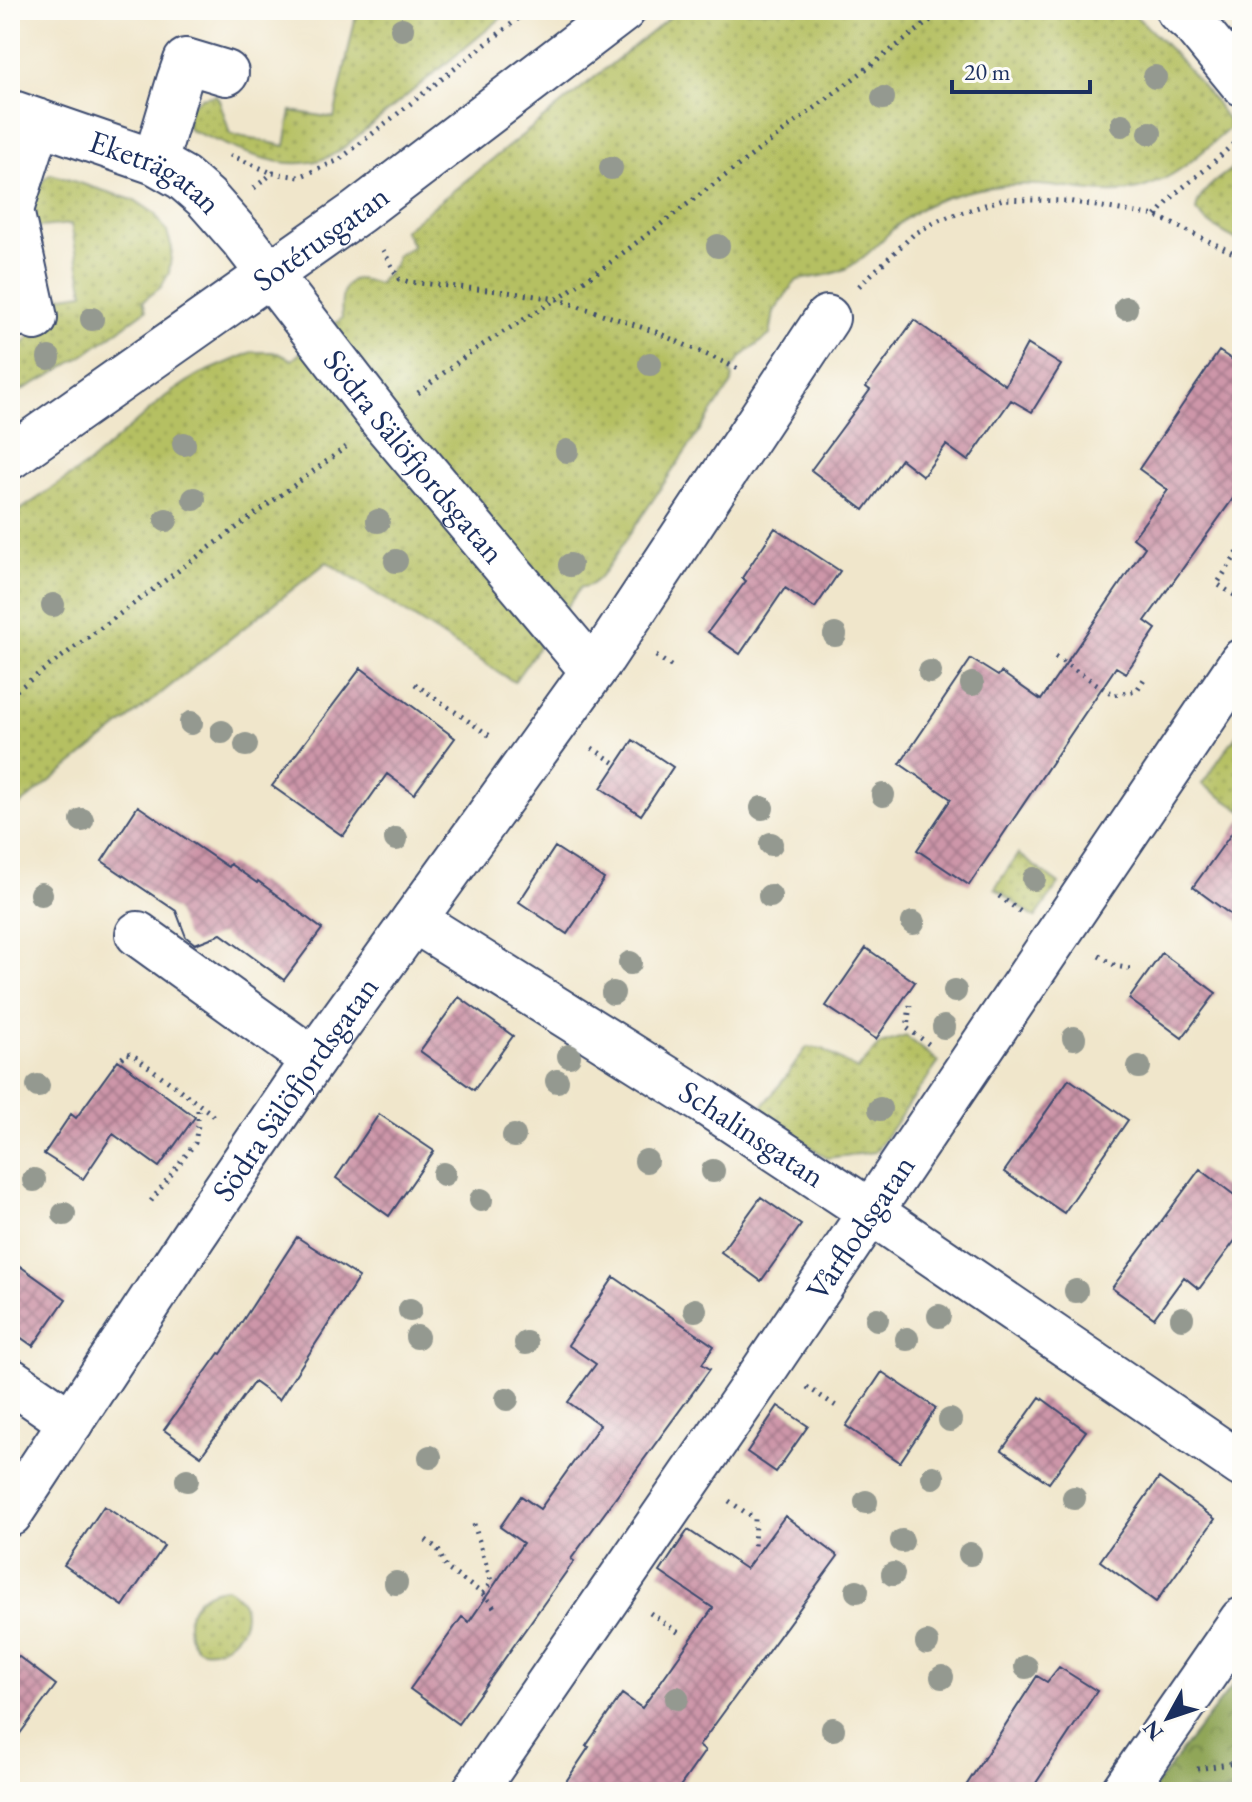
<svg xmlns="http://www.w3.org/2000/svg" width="1252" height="1802" font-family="'EB Garamond',serif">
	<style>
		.grass { fill: url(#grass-dots); stroke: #687860; stroke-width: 2 }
		.forest { fill: url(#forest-crowns); stroke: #566a5b; stroke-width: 2 }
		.building { fill: url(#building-cross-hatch) }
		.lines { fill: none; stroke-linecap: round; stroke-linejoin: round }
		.minor-casing { stroke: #3b4a6e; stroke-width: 48 }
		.path { stroke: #3b4a6e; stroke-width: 5; stroke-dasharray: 2 6; stroke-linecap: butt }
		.minor { stroke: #fff; stroke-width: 44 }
		.tree { fill: #949990 }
		.labels { text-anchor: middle; stroke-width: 8; stroke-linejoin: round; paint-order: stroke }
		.street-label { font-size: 32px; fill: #1b2f5e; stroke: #fdfcf7 }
	</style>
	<defs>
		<pattern id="grass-dots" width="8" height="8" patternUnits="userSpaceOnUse" patternTransform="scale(2)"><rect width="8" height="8" fill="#b5c062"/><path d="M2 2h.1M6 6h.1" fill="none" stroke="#929c54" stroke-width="1.8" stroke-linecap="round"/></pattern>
		<pattern id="forest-crowns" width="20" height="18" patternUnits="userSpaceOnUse" patternTransform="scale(2)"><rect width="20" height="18" fill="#90a658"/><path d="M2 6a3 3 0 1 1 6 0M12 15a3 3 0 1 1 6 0" fill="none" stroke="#75884c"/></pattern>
		<pattern id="building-cross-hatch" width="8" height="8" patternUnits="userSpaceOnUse" patternTransform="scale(2)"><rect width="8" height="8" fill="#cd96a9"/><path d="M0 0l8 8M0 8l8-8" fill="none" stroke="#a67b8d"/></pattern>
	</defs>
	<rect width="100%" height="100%" fill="#fdfcf7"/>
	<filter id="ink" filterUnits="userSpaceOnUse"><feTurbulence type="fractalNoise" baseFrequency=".0125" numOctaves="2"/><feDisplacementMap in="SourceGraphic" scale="16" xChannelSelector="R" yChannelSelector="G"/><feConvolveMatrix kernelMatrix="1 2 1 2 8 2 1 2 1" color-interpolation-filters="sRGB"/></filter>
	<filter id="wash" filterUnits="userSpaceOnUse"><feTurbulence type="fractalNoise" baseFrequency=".006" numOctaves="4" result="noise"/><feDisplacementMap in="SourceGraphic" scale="32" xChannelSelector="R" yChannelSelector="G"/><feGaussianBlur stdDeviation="1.8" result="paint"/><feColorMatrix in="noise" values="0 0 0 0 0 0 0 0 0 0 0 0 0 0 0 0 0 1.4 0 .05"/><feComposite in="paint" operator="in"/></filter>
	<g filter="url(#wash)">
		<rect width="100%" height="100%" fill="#f0e6cb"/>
		<path class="grass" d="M357 10H511L342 149C295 183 237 148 190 130L187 125 190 106 201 98 216 95 220 102 230 134 285 146 291 111 334 118Z
			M679 10H1129C1167 44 1204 84 1232 126 1203 151 1180 176 1142 188 1109 198 1074 187 1039 185 1006 183 975 188 944 198 925 204 906 217 892 230 878 244 863 260 845 269 831 276 813 277 798 280L794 283 774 312 770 335 742 356 730 373 733 376 732 383 727 390 607 568C600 577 593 587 581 587L514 682 327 562 10 813V517L88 464 166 396 196 376 252 352H272L280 354 292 360 342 318C341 307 340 287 352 280 358 277 372 282 378 284L395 264 397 256 413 246 404 230Z
			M1242 161V243C1225 233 1209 226 1196 211 1198 189 1226 174 1242 161Z
			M51 174 136 201 154 213 167 232 172 248 169 273 161 287 143 301 146 310 86 354 49 376 10 396V356C33 339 36 326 44 299L84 293 71 224 31 228C33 207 32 186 51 174Z
			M1242 727V811L1202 784Z
			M1018 854 1059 884 1035 918 995 888Z
			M906 1036 939 1062 875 1152 827 1158 760 1110 788 1074 807 1047 823 1049 857 1070 880 1044Z
			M227 1588C280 1619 200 1680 189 1634 183 1608 203 1589 227 1588Z"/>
		<path class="forest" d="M1242 1673V1792H1151L1152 1790Z"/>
		<g id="blocks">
			<path class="building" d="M914 320 1005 385 1027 344 1061 365 1032 412 1011 400 968 461 946 445 923 476 901 459 864 510 811 470 870 390 866 387Z
				M1219 351 1242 366V486L1145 621 1156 629 1126 673 1116 667 969 885 917 850 951 799 900 764 971 659 998 676 1001 672 1041 700 1145 547 1133 538 1168 490 1139 469Z
				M775 528 840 571 815 608 785 588 740 654 708 632 746 581 742 578Z
				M361 668 455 738 414 794 387 774 343 836 272 786Z
				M633 740 673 767 641 815 601 788Z
				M138 806 228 867 230 864 257 883 258 881 322 929 284 980 221 934 195 944 186 937 176 911 102 861Z
				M1242 819V923L1193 887Z
				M555 847 604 879 567 934 519 902Z
				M866 948 915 982 876 1039 826 1006Z
				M1162 953 1216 993 1182 1038 1129 999Z
				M459 997 513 1036 474 1090 420 1051Z
				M118 1060 195 1117 159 1167 113 1134 83 1179 44 1154 71 1114 76 1118Z
				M1069 1079 1128 1120 1064 1213 1004 1172Z
				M379 1114 434 1151 389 1216 336 1178Z
				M1200 1169 1242 1201V1231L1199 1289 1184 1277 1154 1318 1112 1288Z
				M761 1197 801 1225 761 1281 721 1252Z
				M297 1237 359 1277 279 1400 254 1382 201 1456 164 1430 219 1353 221 1354Z
				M10 1259 66 1299 33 1346 10 1330Z
				M614 1277 714 1346 702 1364 710 1369 571 1559 574 1561 458 1724 410 1689 462 1617 469 1622 523 1543 500 1527 521 1496 540 1509 600 1425 568 1402 596 1364 568 1345Z
				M882 1372 936 1408 900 1462 846 1426Z
				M1040 1397 1086 1431 1049 1483 1002 1450Z
				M778 1406 808 1426 776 1472 747 1452Z
				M1159 1478 1215 1519 1156 1602 1100 1561Z
				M104 1506 164 1546 123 1606 64 1565Z
				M785 1516 838 1556 699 1746 705 1751 676 1792H559L589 1747 586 1746 622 1694 642 1708 713 1608 660 1572 688 1530 746 1569Z
				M10 1650 56 1685 10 1747Z
				M1059 1667 1097 1691 1030 1792H962L1037 1676 1047 1682Z"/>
		</g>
	</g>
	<g filter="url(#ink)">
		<use href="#blocks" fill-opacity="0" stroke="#3b4a6e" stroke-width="2"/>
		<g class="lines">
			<g class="minor-casing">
				<g id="minor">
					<path d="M1178 10 1193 23 1242 83"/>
					<path id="s1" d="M10 112 155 162 183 178 206 198 243 240 382 420 593 671"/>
					<path d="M155 162 179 81 186 61 226 73"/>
					<path d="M35 318 11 210 39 122"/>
					<path id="s2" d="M10 457 358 212 623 10"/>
					<path id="s3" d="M414 920 706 1103 871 1212 1242 1465"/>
					<path d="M138 934 313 1060"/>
					<path d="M10 1380 71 1422"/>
					<path id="s4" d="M10 1514 194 1235 313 1060 603 657 827 318"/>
					<path id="s5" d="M474 1792 758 1379 1242 661"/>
					<path d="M1123 1792 1242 1620"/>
				</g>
			</g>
			<path class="path" d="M230 155 272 173
				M254 188 273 173 299 177 339 160 529 10
				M1156 216 1177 192 1207 168 1242 136
				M383 250 399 279 409 282 507 292 557 299 656 332 741 370
				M859 286 914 234 939 220 1003 199 1067 201 1156 216 1242 257
				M418 393 468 354 557 299 603 268 944 10
				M1242 546 1217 584 1242 600
				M656 656 675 669
				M1055 657 1114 695 1137 690 1146 676
				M415 684 490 736
				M10 695 346 447
				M592 748 615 763
				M999 896 1021 912
				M1099 956 1116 966 1131 969
				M910 1005 907 1028 930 1045
				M122 1058 127 1053 133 1055 208 1111 216 1119
				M151 1201 195 1143 198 1125V1105
				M807 1387 836 1406
				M729 1501 755 1519 754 1551
				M474 1524 491 1581 483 1594
				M426 1540 438 1549 446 1568 486 1596 495 1609
				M650 1613 679 1633
				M1197 1769 1242 1762"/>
			<use href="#minor" class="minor"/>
		</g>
		<g class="tree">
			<circle cx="402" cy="29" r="12"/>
			<circle cx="1155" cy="77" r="12"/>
			<circle cx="883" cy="98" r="12"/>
			<circle cx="1122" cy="125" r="12"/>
			<circle cx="1150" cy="133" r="12"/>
			<circle cx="611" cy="168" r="12"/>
			<circle cx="718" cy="246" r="12"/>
			<circle cx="1126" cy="308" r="12"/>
			<circle cx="92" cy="319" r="12"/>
			<circle cx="49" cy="358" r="12"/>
			<circle cx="650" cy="364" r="12"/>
			<circle cx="184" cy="444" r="12"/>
			<circle cx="567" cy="451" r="12"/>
			<circle cx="194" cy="499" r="12"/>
			<circle cx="166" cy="520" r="12"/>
			<circle cx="378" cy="521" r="12"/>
			<circle cx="396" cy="561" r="12"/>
			<circle cx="570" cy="565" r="12"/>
			<circle cx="53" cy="605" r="12"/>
			<circle cx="835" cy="635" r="12"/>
			<circle cx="930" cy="672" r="12"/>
			<circle cx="972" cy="684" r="12"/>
			<circle cx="191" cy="723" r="12"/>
			<circle cx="222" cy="732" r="12"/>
			<circle cx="246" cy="745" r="12"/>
			<circle cx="883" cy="795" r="12"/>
			<circle cx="762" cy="808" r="12"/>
			<circle cx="82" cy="820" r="12"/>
			<circle cx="396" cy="839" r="12"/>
			<circle cx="771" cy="844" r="12"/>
			<circle cx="1034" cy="879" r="12"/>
			<circle cx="41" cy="894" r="12"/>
			<circle cx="770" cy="896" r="12"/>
			<circle cx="913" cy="923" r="12"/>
			<circle cx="630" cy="963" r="12"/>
			<circle cx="955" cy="991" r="12"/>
			<circle cx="613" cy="993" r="12"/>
			<circle cx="944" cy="1027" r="12"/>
			<circle cx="1074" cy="1038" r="12"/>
			<circle cx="569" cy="1056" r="12"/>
			<circle cx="1139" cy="1067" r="12"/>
			<circle cx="557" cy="1081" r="12"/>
			<circle cx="38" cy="1086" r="12"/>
			<circle cx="880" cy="1109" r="12"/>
			<circle cx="514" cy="1136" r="12"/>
			<circle cx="646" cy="1161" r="12"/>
			<circle cx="713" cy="1171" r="12"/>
			<circle cx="444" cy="1174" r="12"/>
			<circle cx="34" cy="1180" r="12"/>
			<circle cx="481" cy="1200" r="12"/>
			<circle cx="64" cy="1214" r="12"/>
			<circle cx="1076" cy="1291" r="12"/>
			<circle cx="410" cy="1310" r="12"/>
			<circle cx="695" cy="1310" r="12"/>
			<circle cx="939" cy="1316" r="12"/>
			<circle cx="1182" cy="1318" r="12"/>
			<circle cx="877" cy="1319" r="12"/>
			<circle cx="417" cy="1337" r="12"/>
			<circle cx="907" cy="1339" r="12"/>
			<circle cx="526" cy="1343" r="12"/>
			<circle cx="507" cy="1399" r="12"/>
			<circle cx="950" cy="1420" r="12"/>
			<circle cx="430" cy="1457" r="12"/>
			<circle cx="933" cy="1477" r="12"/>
			<circle cx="187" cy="1480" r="12"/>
			<circle cx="1074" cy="1498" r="12"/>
			<circle cx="866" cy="1502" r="12"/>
			<circle cx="902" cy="1541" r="12"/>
			<circle cx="970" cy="1554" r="12"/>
			<circle cx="893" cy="1574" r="12"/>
			<circle cx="396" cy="1583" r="12"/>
			<circle cx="857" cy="1591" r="12"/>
			<circle cx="927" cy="1643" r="12"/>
			<circle cx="1026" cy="1667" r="12"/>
			<circle cx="942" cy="1677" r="12"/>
			<circle cx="677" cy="1698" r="12"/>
			<circle cx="833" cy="1729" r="12"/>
		</g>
	</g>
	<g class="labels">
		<g class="street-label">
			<text dy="11" stroke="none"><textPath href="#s1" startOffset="158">Eketrägatan</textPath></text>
			<text dy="11" stroke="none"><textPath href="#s2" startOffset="380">Sotérusgatan</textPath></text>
			<text dy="11" stroke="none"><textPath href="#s1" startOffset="548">Södra Sälöfjordsgatan</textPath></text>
			<text dy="11" stroke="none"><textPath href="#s4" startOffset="512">Södra Sälöfjordsgatan</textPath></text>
			<text dy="11" stroke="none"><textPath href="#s3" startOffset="400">Schalinsgatan</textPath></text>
			<text dy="11" stroke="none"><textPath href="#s5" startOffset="684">Vårflodsgatan</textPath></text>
		</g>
	</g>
	<rect width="1252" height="1802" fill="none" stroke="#fdfcf7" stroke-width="40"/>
	<g transform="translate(1168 1718) rotate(230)" stroke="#fdfcf7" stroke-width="6" paint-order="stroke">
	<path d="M0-6L14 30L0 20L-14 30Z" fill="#1b2f5e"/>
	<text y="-12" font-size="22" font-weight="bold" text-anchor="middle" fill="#1b2f5e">N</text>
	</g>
	<path d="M952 80v12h138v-12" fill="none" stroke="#1b2f5e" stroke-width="4"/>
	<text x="964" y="80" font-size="24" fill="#1b2f5e" stroke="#fdfcf7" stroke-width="6" paint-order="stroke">20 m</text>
</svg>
